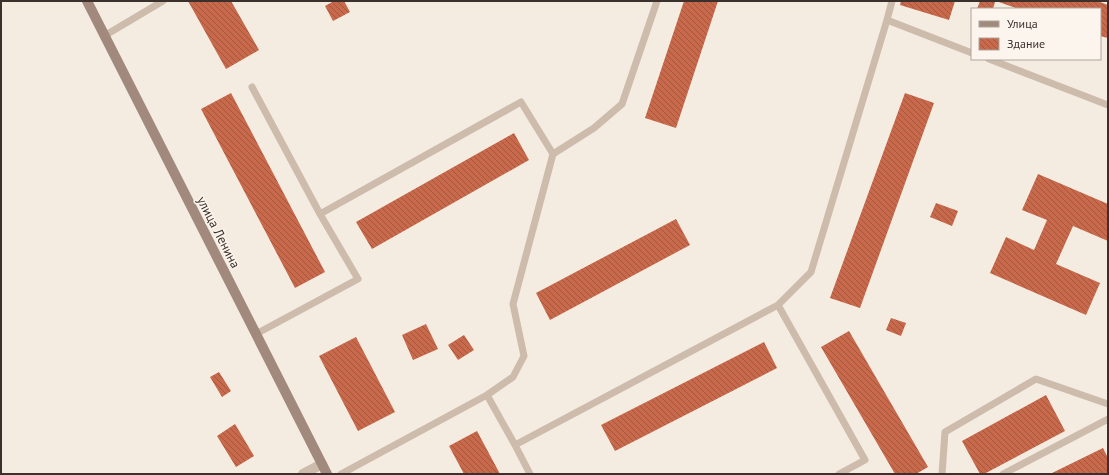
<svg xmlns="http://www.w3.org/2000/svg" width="1109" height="475" font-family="'PT Sans',sans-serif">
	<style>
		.building { fill: url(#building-back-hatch) }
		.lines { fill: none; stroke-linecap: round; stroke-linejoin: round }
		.lane { stroke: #cdbbac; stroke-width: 7 }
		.street { stroke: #cdbbac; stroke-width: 10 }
		.secondary { stroke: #a18a7d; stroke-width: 10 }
		.labels { text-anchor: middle; stroke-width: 3; stroke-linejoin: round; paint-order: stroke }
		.street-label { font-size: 13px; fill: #3b302b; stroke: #fbf5ee }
	</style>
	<defs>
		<pattern id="building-back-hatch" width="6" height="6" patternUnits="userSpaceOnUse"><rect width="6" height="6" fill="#c8694b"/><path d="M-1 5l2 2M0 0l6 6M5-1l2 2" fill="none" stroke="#a4573f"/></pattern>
	</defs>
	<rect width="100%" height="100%" fill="#f4ebe1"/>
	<path class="building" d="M188 1H231L259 50 226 69Z
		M334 1H344L350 12 333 21 325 6Z
		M684 1H718L676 128 645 118Z
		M901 1H955L949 20 900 5Z
		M980 1H992L995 2 993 9H977Z
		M996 1H1097L1108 5V38L1100 36V9H1019Z
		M231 93 325 272 295 288 201 109Z
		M905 93 934 103 860 308 830 298Z
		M514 133 529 160 372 249 356 222Z
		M1038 174 1108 204V241L1073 226 1056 264 1100 283 1086 315 990 273 1006 237 1034 250 1047 220 1022 210Z
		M936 203 958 211 952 226 930 217Z
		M676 219 690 245 550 320 536 293Z
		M891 318 906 323 901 336 886 330Z
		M426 324 438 349 413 360 402 335Z
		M849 331 928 467 916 474H895L821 347Z
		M464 335 474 350 458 360 448 345Z
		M356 337 395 412 358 431 319 356Z
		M764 342 777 368 615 451 601 425Z
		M219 372 231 391 222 397 210 377Z
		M1046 395 1065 431 984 474H980L962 441Z
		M235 424 254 456 236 467 217 436Z
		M477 431 500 474H464L449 446Z
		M1103 448 1108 458V474H1050Z"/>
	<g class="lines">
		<path class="lane" d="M657 1 622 104 594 128 553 154 513 304 524 356 513 377 487 395 515 445 778 305
			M887 20 892 1
			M104 36 163 1
			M989 59 1108 105
			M252 87 320 214 521 102 553 154
			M256 334 358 279 320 214
			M515 445 530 474
			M341 474 487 395
			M839 474 865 460 778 305 811 272 887 20 972 53
			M942 474 945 432 1036 379 1108 404
			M1003 474 1108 419"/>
		<path class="street" d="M303 474 322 464"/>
		<path class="secondary" d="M87 1 327 474"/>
	</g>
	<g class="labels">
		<g class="street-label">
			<text transform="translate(219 232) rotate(63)" y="5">улица Ленина</text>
		</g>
	</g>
	<rect width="1109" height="475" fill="none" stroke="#3b302b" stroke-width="4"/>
	<rect x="971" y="8" width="130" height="52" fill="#fbf5ee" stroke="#aea6a0"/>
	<rect x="979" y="21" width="20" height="6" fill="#a18a7d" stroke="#aea6a0"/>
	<text x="1007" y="28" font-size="12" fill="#3b302b">Улица</text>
	<rect x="979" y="38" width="20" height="12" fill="url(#building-back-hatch)" stroke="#aea6a0"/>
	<text x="1007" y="48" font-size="12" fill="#3b302b">Здание</text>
</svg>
